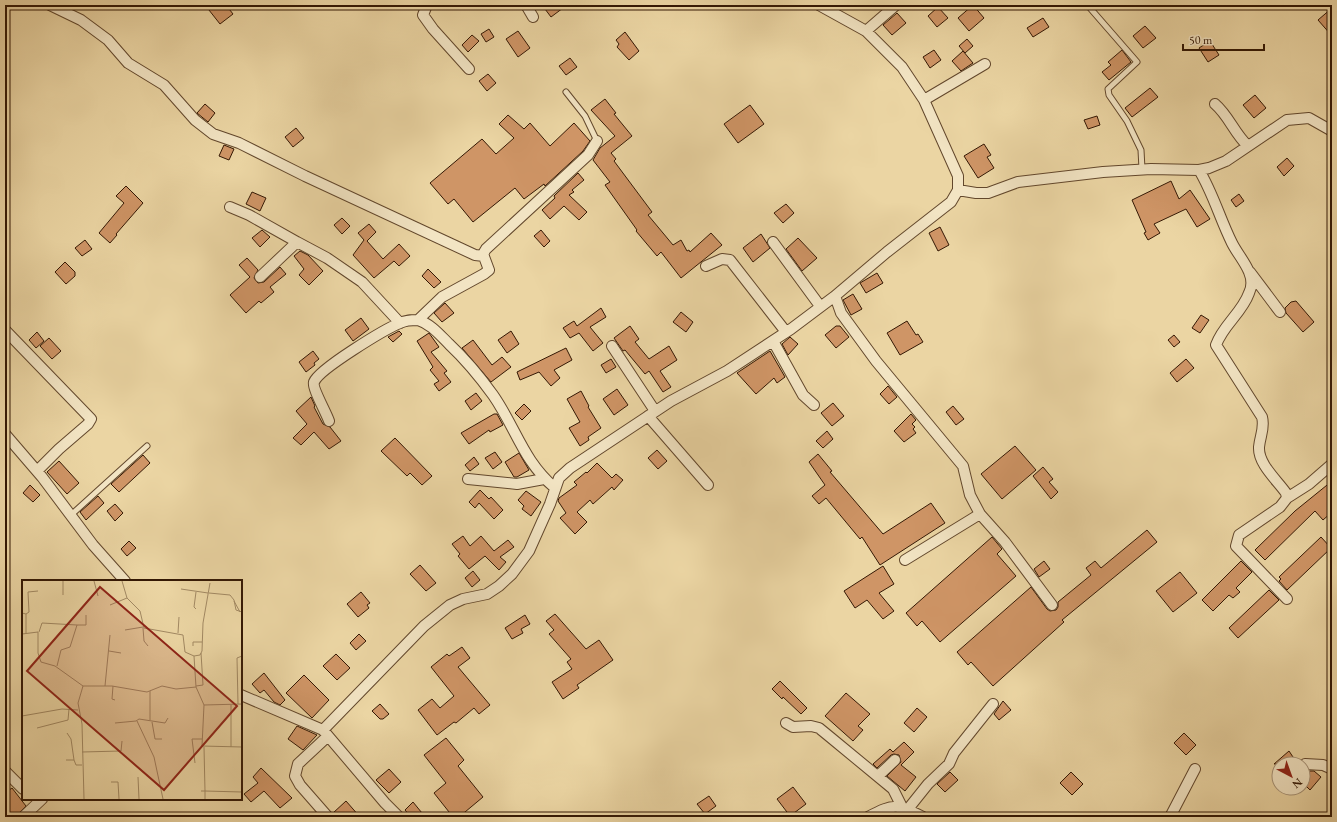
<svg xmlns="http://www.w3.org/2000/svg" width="1337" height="822" font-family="'EB Garamond',serif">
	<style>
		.building { fill: #cf9566; stroke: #341804 }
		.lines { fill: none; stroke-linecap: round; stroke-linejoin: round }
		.lane-casing { stroke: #62472c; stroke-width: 7 }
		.street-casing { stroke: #62472c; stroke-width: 12 }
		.lane { stroke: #f2e4c3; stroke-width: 5 }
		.street { stroke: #f2e4c3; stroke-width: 10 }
		.inset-road { fill: none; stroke: #a28963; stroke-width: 1 }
		.view { fill: #8f2418; fill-opacity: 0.15; stroke: #8f2418; stroke-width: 2 }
		.inset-edge { fill: none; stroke: #341804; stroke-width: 2 }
	</style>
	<rect width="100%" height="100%" fill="#ebd5a3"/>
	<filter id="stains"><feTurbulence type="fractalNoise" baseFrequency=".005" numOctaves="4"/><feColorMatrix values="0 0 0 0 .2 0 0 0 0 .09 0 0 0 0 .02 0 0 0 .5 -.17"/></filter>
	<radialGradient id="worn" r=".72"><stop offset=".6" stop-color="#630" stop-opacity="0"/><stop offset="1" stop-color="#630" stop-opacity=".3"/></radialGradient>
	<path class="building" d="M205 5H226L233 14 220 24Z
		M542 5H567L551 17Z
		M973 5 984 18 969 31 958 18Z
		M938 7 948 18 937 27 928 16Z
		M1332 8V36L1318 20Z
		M897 13 906 23 892 35 883 25Z
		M1043 18 1049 27 1033 37 1027 28Z
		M1145 26 1156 38 1143 48 1133 36Z
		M489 29 494 37 486 42 481 34Z
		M518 31 530 48 518 57 506 39Z
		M625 32 639 51 629 60 617 47 619 44 616 40Z
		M472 35 479 41 468 52 462 45Z
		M967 39 973 46 965 53 959 46Z
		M1210 41 1219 55 1208 62 1199 48Z
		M934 50 941 60 930 68 923 57Z
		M1122 50 1131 62 1109 80 1102 72 1111 65 1108 62Z
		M963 51 973 63 961 71 952 61Z
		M570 58 577 67 566 75 559 66Z
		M488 74 496 83 487 91 479 81Z
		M1150 88 1158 97 1132 117 1125 108Z
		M1255 95 1266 108 1254 118 1243 105Z
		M605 99 616 113 614 114 632 136 611 153 616 159 614 161 652 212 648 215 673 245 681 240 687 251 689 250 690 252 711 233 722 245 681 278 661 252 657 256 636 231 637 230 605 185 610 182 593 160 600 148 615 136 591 110Z
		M205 104 215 113 208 122 197 113Z
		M750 105 764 124 738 143 724 124Z
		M508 115 524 129 530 123 550 146 574 123 590 141 583 151 545 186 544 184 524 199 515 188 473 222 454 199 448 204 430 183 482 139 496 154 514 138 499 124Z
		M1097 116 1100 125 1088 129 1084 120Z
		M296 128 304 138 293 147 285 137Z
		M984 144 991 155 987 157 994 168 978 178 964 156Z
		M224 145 234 149 229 160 219 156Z
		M1287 158 1294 166 1284 176 1277 167Z
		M578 173 584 180 572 190 574 192 569 195 587 212 579 220 564 206 550 219 542 210 555 198 554 196Z
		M1171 181 1179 199 1190 190 1210 219 1197 227 1186 209 1154 224 1160 233 1148 240 1144 233 1146 232 1132 200Z
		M126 186 143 203 116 234 117 235 110 243 99 233 124 203 116 196Z
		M252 192 266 198 260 211 246 204Z
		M1239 194 1244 201 1236 207 1231 200Z
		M786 204 794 213 783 223 774 213Z
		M342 218 350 226 342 234 334 225Z
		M369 224 376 232 367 241 383 259 399 244 410 256 399 266 394 261 374 278 353 255 364 240 358 233Z
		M940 227 949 245 938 251 929 233Z
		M262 230 270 237 260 247 252 238Z
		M541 230 550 241 544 247 534 236Z
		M761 234 770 248 753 262 743 248Z
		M798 238 817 258 802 271 786 249Z
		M85 240 92 249 82 256 75 248Z
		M300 251 308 255 323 271 309 285 299 275 304 269 294 256Z
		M247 258 258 270 254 278 258 283 264 282 280 267 286 274 270 287 274 292 261 303 259 301 246 313 230 295 250 277 239 265Z
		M65 262 75 272V276L66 284 55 272Z
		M428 269 441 282 434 288 422 276Z
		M877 273 883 283 866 293 860 283Z
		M853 294 862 309 851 315 843 300Z
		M1296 301 1314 322 1303 332 1286 313 1285 308 1291 302Z
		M445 303 454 313 442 322 434 313Z
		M601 308 606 317 590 327 603 343 593 351 579 333 570 338 563 328 574 321 577 326Z
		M681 312 693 322 686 332 673 322Z
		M1201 315 1209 320 1200 333 1192 328Z
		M361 318 369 329 353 341 345 330Z
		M907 321 916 335 918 334 923 342 900 355 887 333Z
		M630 326 639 339 635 342 649 359 669 346 677 360 660 371 671 387 663 392 649 371 645 374 625 350 623 351 614 338Z
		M836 326H840L849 337 836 348 825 335Z
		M399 331 402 334 393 342 388 337Z
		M511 331 519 344 507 353 498 340Z
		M37 332 44 341 36 348 29 340Z
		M429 333 439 347 431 352 447 371 444 373 451 382 439 391 434 384 439 381 430 370 433 367 417 341Z
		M1174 335 1180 342 1174 347 1168 340Z
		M790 337 798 344 788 355 782 344Z
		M49 338 61 351 52 359 40 346Z
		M473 340 492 365 502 357 511 367 491 382 462 348Z
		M566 348 572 360 554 370 560 378 551 386 539 372 520 380 517 372Z
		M313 351 319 359 314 363 315 365 306 372 299 362Z
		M770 351 785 377 777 383 774 378 756 394 737 373Z
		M611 359 616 367 606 373 601 365Z
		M1186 359 1194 368 1177 382 1170 373Z
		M888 386 897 397 889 404 880 394Z
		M617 389 628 405 614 415 603 399Z
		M581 391 589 406 588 407 601 428 588 437 589 440 580 446 569 428 580 422 567 399Z
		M476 393 482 401 471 410 465 401Z
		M311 397 315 406 314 407 323 424 330 427 341 441 329 449 314 432 301 445 293 438 307 424 296 411Z
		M833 403 844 416 832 426 821 413Z
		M524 404 531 411 522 420 515 413Z
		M953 406 964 419 956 425 946 412Z
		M494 414H497L503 425 490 432 489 430 469 444 461 433Z
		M911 414 916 420 912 424 915 427 913 429 916 433 904 442 894 431Z
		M827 431 833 439 823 448 816 441Z
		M395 438 432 476 422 485 410 473 407 476 381 451Z
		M1015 446 1036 470 1002 499 981 474Z
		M657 450 667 461 658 469 648 458Z
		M495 452 502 462 493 469 485 458Z
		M519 453 529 470 517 477H514L505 462Z
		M818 454 832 471 830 472 883 534 931 503 945 523 880 565 862 537 860 539 826 498 819 504 812 496 825 485 809 462Z
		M143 455 150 463 119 492 111 484Z
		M474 457 479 464 470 471 465 465Z
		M59 461 79 483 67 494 47 472Z
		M597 463 612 478 616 474 623 480 614 490 612 487 593 504 590 500 577 512 587 522 575 534 560 518 566 513 558 501 559 498 577 485 574 482 586 472 587 473Z
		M1043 467 1053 479 1049 482 1058 492 1051 499 1033 476Z
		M1332 481V512L1323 520 1315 511 1265 560 1255 550 1295 511Z
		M30 485 40 495 33 502 23 493Z
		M480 490 489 499 491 497 503 510 494 519 479 503 475 508 469 502Z
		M526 491 541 502 531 516 522 509 524 506 518 500Z
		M98 496 104 503 86 520 80 512Z
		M115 504 123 513 115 521 107 511Z
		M1147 530 1157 542 1062 620 1064 622 993 686 971 662 968 665 957 652 1031 587 1047 609 1050 611 1056 610 1058 607V602L1091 575 1086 568 1095 561 1101 568Z
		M463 536 470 546 481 536 494 551 508 540 514 547 500 557 506 562 499 570 485 556 469 569 458 556 460 554 452 544Z
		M992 537 1002 549 997 554 1016 576 940 642 922 621 917 626 906 613Z
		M1321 537 1331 548 1287 590 1279 581 1281 579 1279 577Z
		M129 541 136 548 127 556 121 549Z
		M1044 561 1050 569 1039 577 1034 569Z
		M1241 561 1252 572 1236 588 1240 592 1233 598 1229 595 1213 611 1202 600Z
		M420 565 436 583 426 591 410 574Z
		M883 566 894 584 879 593 894 611 883 619 867 600 855 608 844 591Z
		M473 571 480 580 472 587 465 578Z
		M1180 572 1197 593 1173 612 1156 591Z
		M1269 590 1279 600 1238 638 1229 628Z
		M361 592 370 603 367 605 369 608 358 617 347 604Z
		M555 614 586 649 599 640 613 660 577 685 579 688 563 699 552 682 572 669 567 662 571 659 549 634 554 630 546 621Z
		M525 615 530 624 521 629 523 633 512 639 505 628Z
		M359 634 366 641 356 650 350 643Z
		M462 647 470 658 458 667 490 705 479 714 474 708 456 723 454 722 437 735 418 710 432 699 440 708 454 696 431 667 447 654 449 656Z
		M336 654 350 668 337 680 323 666Z
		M264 673 285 700 280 705 274 702 264 690 260 693 252 684Z
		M304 675 329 700 312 718 286 693Z
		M780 681 807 708 801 714 783 697 782 699 772 689Z
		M846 693 870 714 858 726 863 730 853 741 825 716Z
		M1003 701 1011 710 999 720 994 714Z
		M380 704 389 714 383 719H380L372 711Z
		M917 708 927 717 914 732 904 723Z
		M297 726 317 735 303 750 288 739Z
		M1184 733 1196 745 1186 755 1174 743Z
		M446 738 464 760 458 766 483 797 459 817H453L434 793 446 783 424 755Z
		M904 742 914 752 901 765 916 777 905 791 887 776 901 762 899 755 894 754 891 755 877 768 873 764 890 749 893 752Z
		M1289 751 1293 757V760L1289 764H1274Z
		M261 768 292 798 280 808 264 791 251 802 244 794 258 783 253 777Z
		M389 769 401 782 389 793 376 780Z
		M1307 771H1314L1321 777 1310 790 1303 783V775Z
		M950 772 958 780 945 792 937 784Z
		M1071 772 1083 784 1072 795 1060 783Z
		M793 787 806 804 790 816 777 799Z
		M12 788 26 806 15 817H5V793Z
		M709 796 716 806 705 814 697 804Z
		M346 801 360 817H334L333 813Z
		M413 802 422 813 418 817H411L405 810Z"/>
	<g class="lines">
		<g class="lane-casing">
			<path id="lane" d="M1090 8 1137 62 1108 89 1109 95 1127 121 1141 150 1142 169
				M566 92 585 116 597 141
				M71 515 147 446"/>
		</g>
		<g class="street-casing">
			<path id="street" d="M50 5 81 20 108 40 128 63 164 85 195 120 213 134 239 143 305 176 475 255 484 256
				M427 5 423 15 433 29 469 69
				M526 5 533 17
				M866 31 896 5
				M924 100 985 64
				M1215 104C1229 116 1234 133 1248 146
				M1199 170C1213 193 1220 219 1232 243 1237 253 1245 262 1249 272 1252 279 1252 287 1249 293 1242 313 1223 325 1216 345L1262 417C1265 428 1260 436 1259 447 1258 464 1277 480 1286 493L1287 498 1280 507 1239 535 1236 546 1287 599
				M958 190 976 193H988L1018 182 1103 172 1151 169 1199 170 1209 168 1226 161 1287 120 1309 118 1332 131
				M230 207 249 215 297 242
				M773 242 820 306
				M706 266 722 259 730 260 786 332
				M1250 272 1280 312
				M260 277 297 242 327 258 362 282 400 323
				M835 296 841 313 876 361 963 466 970 495 980 514 1005 542 1052 605
				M418 320C431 324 439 334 449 344 465 359 480 377 493 395 516 428 523 461 555 488
				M5 330 91 419 88 424 59 449 37 471
				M773 341 803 395 814 405
				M612 346 655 411
				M648 416 708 485
				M329 421C326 412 312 388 314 382 319 369 385 329 400 323 406 320 411 320 418 320L442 297 484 274 489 270 483 254 486 249 588 155 597 141
				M5 434 42 477 93 545 125 581
				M468 479 517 484 544 479
				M1287 498 1309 484 1332 464
				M905 560 980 514
				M241 695 323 730 424 626 450 605 463 599 487 594 499 586 512 574 529 551 550 504 559 478 570 468 671 401 727 371 791 329 835 296 887 252 951 202 958 190V176L924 100 902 67 866 31 819 5
				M786 723 793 727 811 726 819 728 830 737 893 789 902 807
				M323 730 385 803 399 817
				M328 736 298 764 295 776 300 785 328 817
				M1305 764 1323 765 1332 769
				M5 771 23 789
				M878 776 895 760
				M908 809 928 784 949 764 954 753 993 704
				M23 817 42 799
				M868 817C894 803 898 804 923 817
				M1170 817 1195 769"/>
		</g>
		<use href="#lane" class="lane"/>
		<use href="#street" class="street"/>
	</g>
	<g transform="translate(22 580)">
		<rect width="220" height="220" fill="#ebd5a3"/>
		<path class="inset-road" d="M41 1V15M72 1 76 16M100 1 105 18 118 31 122 48 161 55 163 72 172 76 174 107M159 9 186 13M174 12 172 27 174 29M187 13 208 15 212 20 214 30 220 32M212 21 218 32M88 25 105 18M0 33 4 34V53M4 34 7 32 6 12 16 11M121 48 122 61 126 66M103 50 121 47M17 52 20 43 55 45M156 53 157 37M0 54 16 52V73L19 82 33 86 61 106M171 66V62H180M87 71 99 73M172 76 178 75 180 71 181 43 188 3M35 86 39 70 48 67 55 45H64V35M83 106 88 55M91 106 90 119 93 120M174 106 181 105 179 73M216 124 215 78 220 76M182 125 180 166 220 167M0 136 40 129 56 130M128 140V111M115 141 132 177 141 219M130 142 133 159H140M93 143 114 141 117 139 143 143 146 138M15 148 46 140 47 129M45 153 49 159 52 180M209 167V125M60 172 99 171 100 161M44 180H52L54 185H60M173 183 170 159H180M116 197 117 219M89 202H96L97 219M179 211H183L182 167M62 219 60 144 56 123 61 106H90L125 112 140 106 154 109 174 107 182 125 220 124M183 219V211L220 212"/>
		<path class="view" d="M78 7 215 126 142 210 5 91Z"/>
		<rect width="220" height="220" class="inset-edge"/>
	</g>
	<rect width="1337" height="822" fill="none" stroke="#ebd5a3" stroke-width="20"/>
	<rect x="6" y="6" width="1325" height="810" fill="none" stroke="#341804" stroke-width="2"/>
	<rect x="10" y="10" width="1317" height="802" fill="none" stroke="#341804"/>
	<g transform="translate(1291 776) rotate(139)"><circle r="19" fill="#f2e4c3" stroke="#a69277"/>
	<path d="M0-3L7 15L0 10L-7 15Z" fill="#8f2418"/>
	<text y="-6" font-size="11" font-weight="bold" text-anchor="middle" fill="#341804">N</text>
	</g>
	<path d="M1183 44v6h81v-6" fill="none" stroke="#341804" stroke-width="2"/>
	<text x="1189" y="44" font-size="12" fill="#341804" stroke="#f2e4c3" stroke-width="3" paint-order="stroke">50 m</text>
	<rect width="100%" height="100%" filter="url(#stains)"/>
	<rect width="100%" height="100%" fill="url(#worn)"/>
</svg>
